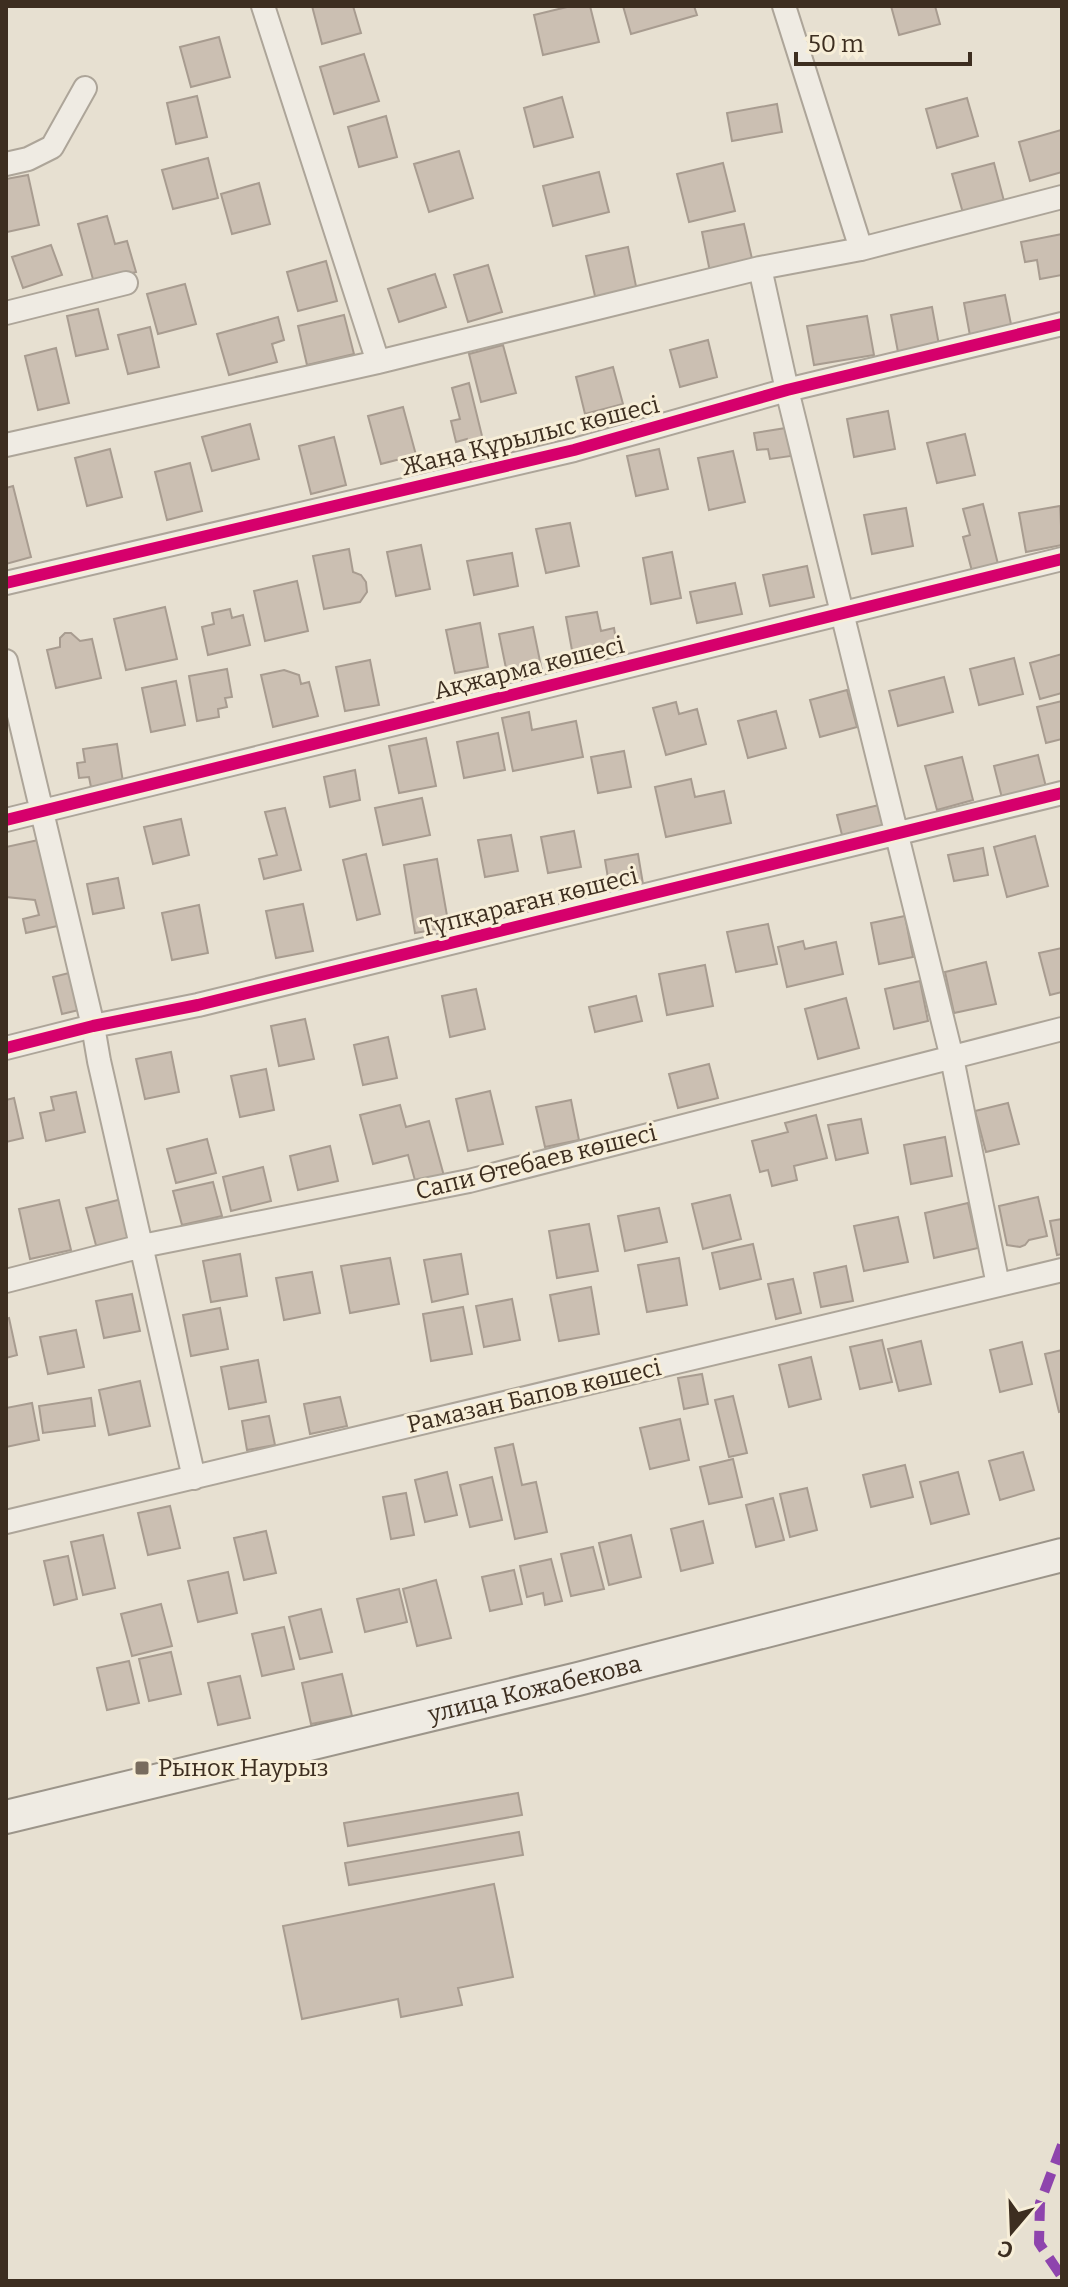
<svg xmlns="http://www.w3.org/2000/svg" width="1068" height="2287" font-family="Bitter,serif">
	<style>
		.building { fill: #cbbfb2; stroke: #a89c90; stroke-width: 2 }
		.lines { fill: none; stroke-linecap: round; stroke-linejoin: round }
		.minor-casing { stroke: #ada599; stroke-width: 26 }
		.secondary-casing { stroke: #9c958a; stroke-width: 36 }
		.minor { stroke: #efebe3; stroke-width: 22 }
		.secondary { stroke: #efebe3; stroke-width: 32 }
		.quiet { stroke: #8e44ad; stroke-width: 10; stroke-dasharray: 20 10; stroke-linecap: butt }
		.cycleway-casing { stroke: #f7eed8; stroke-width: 17 }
		.cycleway { stroke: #d6006c; stroke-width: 12 }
		.poi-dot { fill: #786c5e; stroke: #f7eed8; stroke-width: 3 }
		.labels { text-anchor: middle; stroke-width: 6; stroke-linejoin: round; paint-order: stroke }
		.street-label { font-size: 24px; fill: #3d2e20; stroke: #f7eed8 }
		.poi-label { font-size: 24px; fill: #3d2e20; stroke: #f7eed8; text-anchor: start }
	</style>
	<rect width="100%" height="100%" fill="#e7e0d1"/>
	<path class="building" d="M312 6H353L361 33 322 44Z
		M571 6H590L599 42 543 55 534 15Z
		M623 6H694L697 15 631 34Z
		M891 6H935L940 24 899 35Z
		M219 37 230 77 191 87 180 47Z
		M364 54 379 101 334 114 320 67Z
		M197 96 207 137 176 144 167 103Z
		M562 97 573 137 534 147 524 108Z
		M967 98 978 136 937 148 926 109Z
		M777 104 782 132 732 141 727 113Z
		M386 116 397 157 359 167 348 127Z
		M1061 130 1062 172 1030 181 1019 142Z
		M459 151 473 198 429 212 414 164Z
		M208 158 218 198 173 209 162 170Z
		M723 163 735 211 689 222 677 174Z
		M994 163 1004 201 963 213 952 174Z
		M599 172 609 212 553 226 543 186Z
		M28 175 39 225 7 232 6 179Z
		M259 183 270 224 232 234 221 194Z
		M107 216 115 244 127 241 136 272 94 283 78 224Z
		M744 224 753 263 710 272 702 232Z
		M1062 234V275L1040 279 1037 260 1025 262 1021 242Z
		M51 245 62 275 23 288 12 257Z
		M628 247 638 296 597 305 586 256Z
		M326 261 337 301 298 311 287 272Z
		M488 265 502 312 468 322 454 275Z
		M435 274 446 307 399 322 388 289Z
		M185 284 196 324 158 334 147 294Z
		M1005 295 1013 334 971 341 964 303Z
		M932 307 939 345 898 352 891 315Z
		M98 309 108 349 76 356 67 316Z
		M344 315 354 354 307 365 298 326Z
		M867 316 874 355 814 365 807 326Z
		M278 317 284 340 272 344 277 362 229 375 217 334Z
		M150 327 159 367 128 374 118 335Z
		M708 340 717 377 680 387 670 350Z
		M503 345 516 393 481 402 469 354Z
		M56 348 69 403 38 410 25 356Z
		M613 367 623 404 585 414 576 377Z
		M469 383 484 444 470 448 467 439 456 442 451 421 460 419 452 388Z
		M403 407 416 455 381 464 368 416Z
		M888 411 895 449 854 457 847 419Z
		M250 424 259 459 212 471 202 437Z
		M786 428 791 456 770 459 768 449 757 450 754 433Z
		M965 434 975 475 937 483 927 443Z
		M334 437 346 485 311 494 299 446Z
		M110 449 122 497 87 506 75 458Z
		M659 449 668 489 636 496 627 456Z
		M733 451 745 502 709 510 698 458Z
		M190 463 202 511 167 520 155 472Z
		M13 486 31 557 6 564V488Z
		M983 504 998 564 972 571 963 537 970 535 963 509Z
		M1060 506 1062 545 1026 552 1019 513Z
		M906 508 913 546 872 554 864 515Z
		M570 523 579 566 546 573 536 529Z
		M421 545 430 589 396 596 387 552Z
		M349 549 353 572 361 575 366 582 367 592 360 602 324 609 313 556Z
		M672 552 681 598 651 604 643 558Z
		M512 553 518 586 474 595 467 561Z
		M807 566 814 597 770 606 763 575Z
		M297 581 308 631 265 641 254 591Z
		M735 583 742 614 697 623 690 592Z
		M165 607 177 659 126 670 114 619Z
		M230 609 232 618 243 615 250 645 208 655 202 627 214 624 212 613Z
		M597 612 601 631 614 628 619 658 575 667 566 617Z
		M480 623 488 667 455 673 446 630Z
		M533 627 542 671 508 678 499 634Z
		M65 633H71L80 641 92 639 101 678 56 688 47 650 60 647V638Z
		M1062 654V693L1040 699 1030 663Z
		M1014 658 1023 694 979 705 970 669Z
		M370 660 379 705 345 711 336 667Z
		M227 669 232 697 225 698 227 707 218 709 219 717 197 721 189 676Z
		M284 670 299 675 301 684 309 682 318 716 273 727 261 675Z
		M944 677 953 712 898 726 889 691Z
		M176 681 185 725 151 732 142 688Z
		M847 690 857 727 820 737 810 700Z
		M1062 701V739L1046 743 1037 707Z
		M676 702 679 714 697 709 706 744 666 755 653 708Z
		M776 711 786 748 748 758 738 721Z
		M529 712 532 730 576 721 583 757 513 771 502 718Z
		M498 733 505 770 464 778 457 742Z
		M426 738 436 786 399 793 389 746Z
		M117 744 123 782 91 787 89 777 79 778 77 763 85 762 83 749Z
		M624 751 631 787 598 793 591 757Z
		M1038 755 1047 791 1003 802 994 766Z
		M962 757 973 800 937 810 925 766Z
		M355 770 360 800 330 807 324 777Z
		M691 779 695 797 724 791 731 823 666 837 655 787Z
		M422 798 430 835 383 845 375 808Z
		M879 805 884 829 843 839 837 815Z
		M285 808 301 870 264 879 259 859 277 855 265 812Z
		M181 819 189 855 153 864 144 827Z
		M574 831 581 867 548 873 541 837Z
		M511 835 518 871 485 877 478 840Z
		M1035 836 1048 886 1007 897 994 847Z
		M43 839 62 925 26 933 23 919 39 915 35 900 6 897V847Z
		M983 848 988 875 954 881 948 855Z
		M366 854 380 914 357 920 343 860Z
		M638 854 644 890 611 896 605 860Z
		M437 859 449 927 415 933 404 865Z
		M118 878 124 908 93 914 87 884Z
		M303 904 313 951 276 958 266 911Z
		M199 905 208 953 172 960 162 913Z
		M905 916 913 957 879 964 871 923Z
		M768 924 777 964 736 972 727 932Z
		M803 941 805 949 836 942 843 974 787 987 778 947Z
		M1062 948V992L1050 995 1039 953Z
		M986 962 996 1004 954 1013 945 972Z
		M705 965 713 1006 667 1015 659 974Z
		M73 972 83 1009 62 1014 53 977Z
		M920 981 928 1021 894 1029 885 989Z
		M476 989 485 1029 450 1037 442 996Z
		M636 996 642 1021 595 1032 589 1007Z
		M846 998 859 1048 818 1059 805 1009Z
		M305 1019 314 1059 279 1066 271 1026Z
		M388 1037 397 1078 363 1085 354 1045Z
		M171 1052 179 1092 145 1099 136 1059Z
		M709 1064 718 1098 678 1108 669 1074Z
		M266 1069 274 1110 240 1117 231 1076Z
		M490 1091 503 1144 468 1151 456 1099Z
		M76 1092 85 1132 46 1141 40 1113 54 1110 51 1097Z
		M14 1098 23 1138 6 1142V1100Z
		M571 1100 579 1140 545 1147 536 1107Z
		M1008 1103 1019 1144 986 1152 975 1111Z
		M400 1105 406 1127 429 1121 444 1176 416 1184 408 1155 373 1164 360 1115Z
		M816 1115 827 1158 794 1166 797 1180 772 1186 768 1170 760 1172 752 1141 788 1132 785 1123Z
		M861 1119 868 1153 836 1160 828 1125Z
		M945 1137 952 1176 911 1184 904 1145Z
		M207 1139 216 1173 176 1183 167 1149Z
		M330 1146 338 1181 298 1190 290 1156Z
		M263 1167 271 1201 231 1211 223 1177Z
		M213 1182 222 1216 182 1225 173 1191Z
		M730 1195 741 1239 703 1249 692 1204Z
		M1038 1197 1047 1236 1029 1240 1025 1245 1020 1247 1007 1245 999 1206Z
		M122 1199 132 1240 97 1249 86 1208Z
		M59 1200 71 1250 30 1259 19 1209Z
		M968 1203 978 1248 934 1258 925 1213Z
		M659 1208 667 1242 625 1251 618 1216Z
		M898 1217 908 1262 864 1271 854 1226Z
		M1062 1219V1254L1057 1255 1050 1221Z
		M589 1224 598 1271 557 1278 549 1231Z
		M753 1244 761 1279 720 1289 712 1253Z
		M240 1254 247 1296 211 1302 203 1261Z
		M461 1254 468 1294 432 1302 424 1260Z
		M390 1258 399 1304 350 1313 341 1266Z
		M679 1258 687 1305 647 1312 638 1265Z
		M846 1266 853 1301 821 1307 814 1273Z
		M312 1272 320 1313 284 1320 276 1278Z
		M793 1279 801 1313 776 1319 768 1284Z
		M591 1287 599 1334 559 1341 550 1295Z
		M132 1294 140 1331 104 1338 96 1301Z
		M512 1299 520 1340 484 1347 476 1306Z
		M463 1307 472 1354 431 1361 423 1314Z
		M220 1308 228 1349 191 1356 183 1315Z
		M9 1318 17 1355 6 1358V1319Z
		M76 1330 84 1367 48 1374 40 1337Z
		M882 1340 892 1382 860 1389 850 1347Z
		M921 1341 931 1384 899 1391 888 1349Z
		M1022 1342 1032 1384 1000 1392 990 1350Z
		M1062 1350V1411L1059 1412 1045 1354Z
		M811 1357 821 1399 789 1407 779 1365Z
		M258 1360 266 1402 229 1409 221 1367Z
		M702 1374 708 1404 684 1409 678 1378Z
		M140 1381 150 1426 109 1435 99 1390Z
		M733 1396 747 1453 729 1457 715 1400Z
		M340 1397 347 1426 310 1434 304 1404Z
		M91 1398 95 1426 43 1433 39 1406Z
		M32 1403 39 1440 6 1447V1408Z
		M269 1416 275 1445 247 1450 242 1421Z
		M680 1419 689 1460 650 1469 640 1428Z
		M513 1444 522 1485 536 1482 547 1532 515 1539 495 1448Z
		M1023 1452 1034 1490 1000 1500 989 1461Z
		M733 1459 742 1497 709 1504 700 1467Z
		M905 1465 913 1497 871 1507 863 1475Z
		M447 1472 457 1515 425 1522 415 1480Z
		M958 1472 969 1514 931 1524 920 1482Z
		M492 1477 502 1520 470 1527 460 1485Z
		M807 1488 817 1530 790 1537 780 1494Z
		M406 1493 414 1535 391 1539 383 1497Z
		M773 1498 784 1540 756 1547 746 1505Z
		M170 1506 180 1548 148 1555 138 1513Z
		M703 1521 713 1563 681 1571 671 1529Z
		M266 1531 276 1573 244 1580 234 1538Z
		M103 1535 115 1588 83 1595 71 1542Z
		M631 1535 641 1577 609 1585 599 1543Z
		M593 1547 604 1589 571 1596 561 1554Z
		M68 1556 77 1599 54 1605 44 1561Z
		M551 1559 562 1601 545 1605 543 1593 527 1597 520 1566Z
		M514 1570 522 1604 490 1611 482 1577Z
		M228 1572 237 1613 198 1622 188 1581Z
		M436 1580 451 1638 417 1646 403 1589Z
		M399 1589 407 1622 365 1632 357 1599Z
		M161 1604 172 1646 132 1656 121 1614Z
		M321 1609 332 1652 300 1659 289 1617Z
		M284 1627 294 1669 262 1676 252 1634Z
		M171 1652 181 1694 149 1701 139 1659Z
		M129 1661 139 1703 107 1710 97 1668Z
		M342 1674 352 1716 311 1724 302 1683Z
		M240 1676 250 1718 218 1725 208 1683Z
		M518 1793 522 1815 348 1846 344 1823Z
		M519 1832 523 1855 349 1885 345 1863Z
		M494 1884 513 1977 458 1988 462 2005 401 2017 398 1999 302 2019 283 1926Z"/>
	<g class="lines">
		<g class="minor-casing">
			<path id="minor" d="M263 6 378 362
				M784 6 861 249
				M6 164 28 159 52 147 85 88
				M760 268 787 390 952 1058 998 1285
				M6 313 126 283
				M6 445 378 362 760 268 861 249 1062 197
				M6 583 574 450 787 390 1062 324
				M6 661 93 1026 99 1061 194 1478
				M6 820 1062 559
				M6 1048 93 1026 198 1005 1062 793
				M6 1281 142 1246 469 1181 1062 1029
				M6 1522 1062 1270"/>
		</g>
		<g class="secondary-casing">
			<g id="secondary">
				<path id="s1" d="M6 1817 578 1679 1062 1555"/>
			</g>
		</g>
		<use href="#minor" class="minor"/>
		<use href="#secondary" class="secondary"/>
		<path class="quiet" d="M1062 2145 1040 2203 1039 2243 1062 2277"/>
		<g class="cycleway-casing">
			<path id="cycleway" d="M6 583 574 450 787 390 1062 324
				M6 820 1062 559
				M6 1048 93 1026 198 1005 1062 793"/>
		</g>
		<use href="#cycleway" class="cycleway"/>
	</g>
	<rect class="poi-dot" x="134" y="1760" width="16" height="16" rx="4"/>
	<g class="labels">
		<g class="street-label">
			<text transform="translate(530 436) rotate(-14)" y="8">Жаңа Құрылыс көшесі</text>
			<text transform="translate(529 668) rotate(-14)" y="8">Ақжарма көшесі</text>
			<text transform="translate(529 902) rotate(-14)" y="8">Түпқараған көшесі</text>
			<text transform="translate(536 1162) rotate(-14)" y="8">Сапи Өтебаев көшесі</text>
			<text transform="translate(534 1396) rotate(-13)" y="8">Рамазан Бапов көшесі</text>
			<text dy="8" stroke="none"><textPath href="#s1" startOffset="544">улица Кожабекова</textPath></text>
		</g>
		<g class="poi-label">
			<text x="158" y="1776">Рынок Наурыз</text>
		</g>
	</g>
	<rect width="1068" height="2287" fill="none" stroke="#3d2e20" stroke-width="16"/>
	<g transform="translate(1012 2231) rotate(199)" stroke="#f7eed8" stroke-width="6" paint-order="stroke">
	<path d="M0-6L14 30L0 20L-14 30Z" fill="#3d2e20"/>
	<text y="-12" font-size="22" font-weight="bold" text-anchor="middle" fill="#3d2e20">С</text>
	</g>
	<path d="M796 52v12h174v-12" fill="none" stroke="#3d2e20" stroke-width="4"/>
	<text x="808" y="52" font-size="24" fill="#3d2e20" stroke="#f7eed8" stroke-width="6" paint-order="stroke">50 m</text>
</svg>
